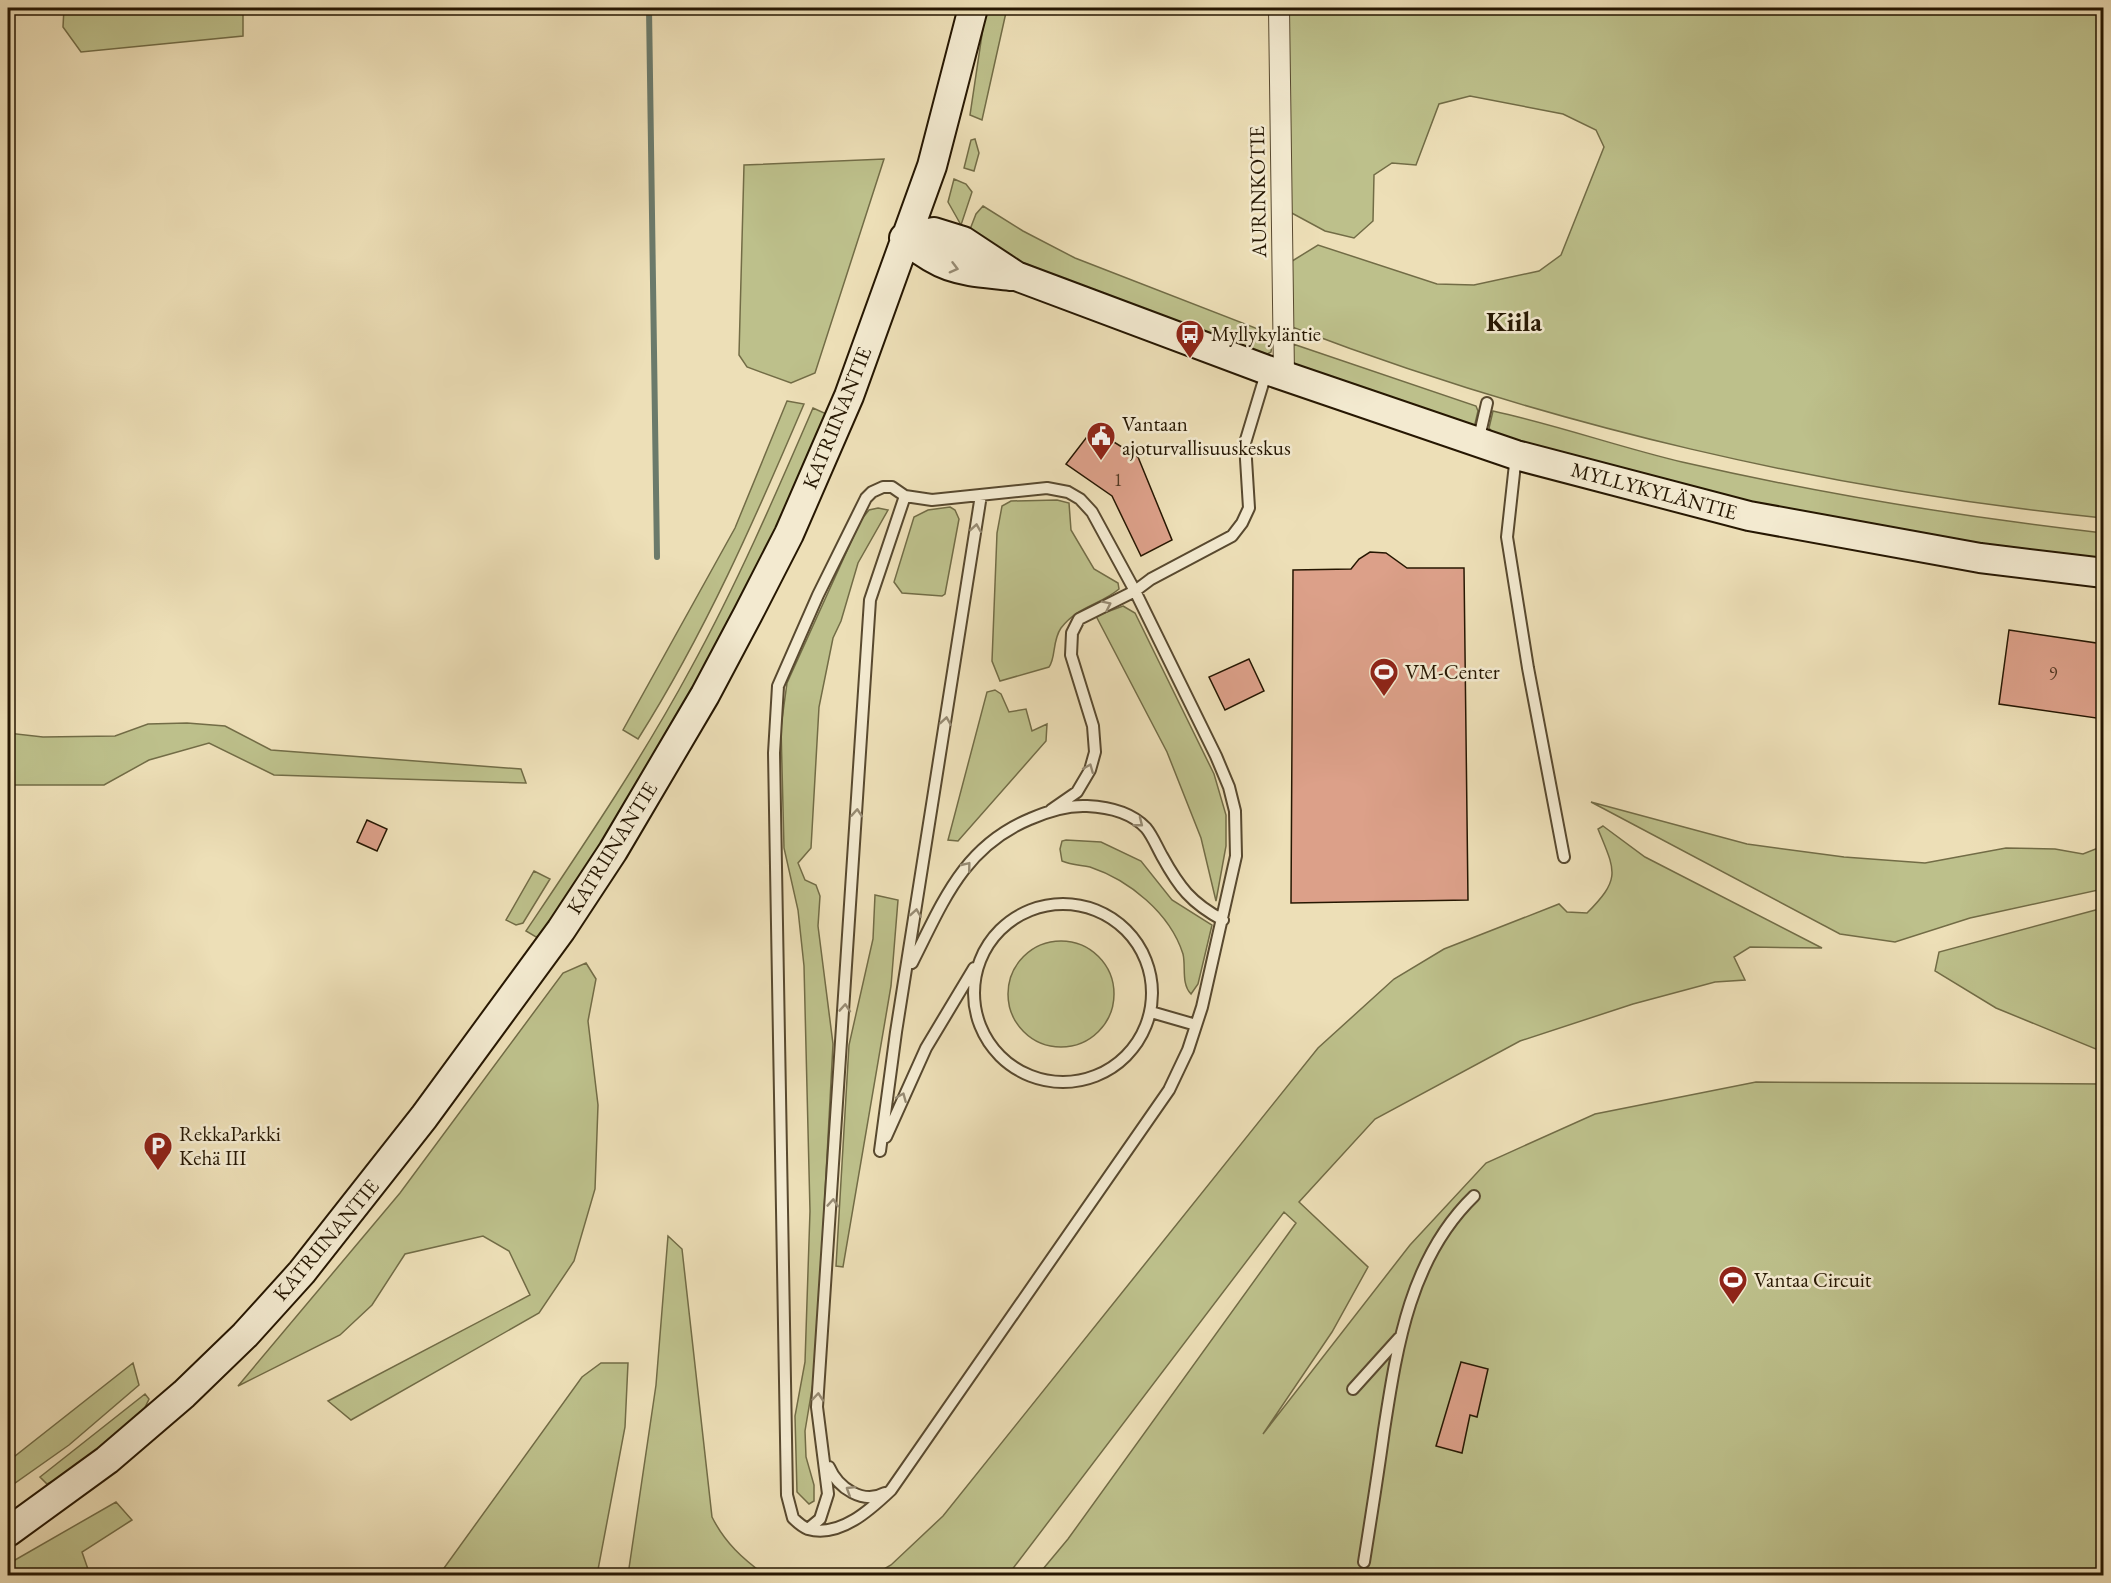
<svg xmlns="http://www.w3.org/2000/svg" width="2111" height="1583" font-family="'EB Garamond',serif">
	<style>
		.green { fill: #bdc08b; stroke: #726c46; stroke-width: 1.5 }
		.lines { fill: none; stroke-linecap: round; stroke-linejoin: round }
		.stream { stroke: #6b7a6b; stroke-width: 6 }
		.building { fill: #dca089; stroke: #261702; stroke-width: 1.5 }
		.lane-casing { stroke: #58492f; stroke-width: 14 }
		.street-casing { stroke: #58492f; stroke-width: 22 }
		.secondary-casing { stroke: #261702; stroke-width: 32 }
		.lane { stroke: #f3ead0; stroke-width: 10 }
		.street { stroke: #f3ead0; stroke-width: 20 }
		.secondary { stroke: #f3ead0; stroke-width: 28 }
		.oneway { stroke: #978b73 }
		.labels { text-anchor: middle; stroke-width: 5; stroke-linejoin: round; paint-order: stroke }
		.number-label { font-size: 18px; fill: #543924 }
		.street-label { font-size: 21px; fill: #261702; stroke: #f3ead0 }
		.poi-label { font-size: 21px; fill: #261702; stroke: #f3ead0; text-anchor: start }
		.district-label { font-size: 27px; font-weight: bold; fill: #261702; stroke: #f3ead0 }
	</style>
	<rect width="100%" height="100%" fill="#eddfb7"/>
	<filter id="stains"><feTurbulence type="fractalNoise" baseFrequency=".00333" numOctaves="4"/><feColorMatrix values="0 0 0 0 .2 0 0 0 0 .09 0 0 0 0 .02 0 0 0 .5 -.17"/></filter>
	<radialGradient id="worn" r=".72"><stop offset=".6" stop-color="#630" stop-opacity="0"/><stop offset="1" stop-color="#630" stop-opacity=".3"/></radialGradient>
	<path class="green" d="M64 8H243V36L81 52 63 27Z
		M986 8H1007L982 120 970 115Z
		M1287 8H2103V518C1827 490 1551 426 1292 327L1289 263 1318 245 1437 284 1474 285 1539 271 1561 255 1604 147 1596 130 1563 114 1470 96 1439 104 1416 165 1392 163 1374 175 1373 221 1354 238 1325 231 1288 211Z
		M975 139 979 153 974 171 964 168 971 140Z
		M884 159 815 373 791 383 747 367 739 355 744 165Z
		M954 179 966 184 972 192 961 225 948 202Z
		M983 206 1023 231 1075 258 1271 334 1273 337 1271 352 1262 357 1252 356 1019 261 969 232 976 214Z
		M1293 344 1476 406 1478 411 1474 428 1298 371 1291 358Z
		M787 401 804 404C755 519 705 633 638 739L623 730 735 528Z
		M813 408 831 416 723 646 547 932 536 937 526 931C583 846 642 759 691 668 737 584 775 496 813 408Z
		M1493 411C1557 425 1619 447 1682 462 1822 494 1962 517 2103 533V560L1949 541 1741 500 1495 436 1489 428Z
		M1057 500 1069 503 1071 530 1094 569 1118 583 1119 589C1100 605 1078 606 1061 628 1052 641 1056 658 1049 667L1000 681 992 661 997 533 1002 506 1011 501Z
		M950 507 955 510 959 519 945 594 942 596 902 593 894 582 914 517 928 510Z
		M878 508 888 510 858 563 841 621 833 638 819 707 811 848 798 863 805 880 816 885 820 896 818 926 833 1044 818 1325 814 1377 805 1431 806 1457 814 1485V1501L809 1504 797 1492 795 1416 805 1362 810 1211 804 966 798 910 784 848 781 727 787 683 861 520 869 510Z
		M1123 606 1135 613 1214 774 1226 815V846L1216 901 1201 838 1167 752 1096 616Z
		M995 690 1001 694 1009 712 1026 709 1032 731 1047 724 1046 741 958 841 948 840 987 692Z
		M187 723 225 726 271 750 521 769 526 783 274 775 209 743 149 760 104 785H8V733L43 737 115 736 148 724Z
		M1591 802 1747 844 1844 857 1925 863 2006 848 2055 849 2083 854 2103 846V889L1970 918 1895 942 1840 934Z
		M1603 826 1645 857 1822 948 1750 947 1734 957 1745 980 1715 982 1633 1004 1520 1041 1375 1119 1299 1202 1368 1267 1332 1332 1263 1434 1410 1245 1486 1163 1595 1114 1756 1082 2103 1084V1575H1038L1068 1539 1296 1223 1284 1212 1008 1575 872 1576 891 1565 943 1516 1318 1048 1394 979 1444 949 1559 904 1567 912 1587 913C1622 878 1615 871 1598 829Z
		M1066 840 1101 842 1141 861 1172 900 1212 925 1198 984 1191 994C1181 984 1186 966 1183 954 1170 913 1129 880 1090 867 1080 865 1071 865 1062 861L1060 849 1062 841Z
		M534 871 550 879 523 923 516 925 506 920Z
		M875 895 898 900 891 986 843 1267 836 1266 849 1045 873 939Z
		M2103 908V1052L1996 1008 1935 971 1939 952Z
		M1008 994a53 53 0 1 1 106 0a53 53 0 1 1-106 0Z
		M586 963 596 979 588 1021 598 1105 595 1189 574 1261 539 1313 351 1420 328 1401 530 1295 509 1251 483 1236 405 1254 372 1305 340 1335 238 1386 400 1193 563 973Z
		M668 1236 682 1249 712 1517C725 1543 743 1559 765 1575H628L656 1385Z
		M133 1363 139 1385 69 1445 8 1488V1449L15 1456Z
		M601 1363H628L625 1427 597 1575H439L582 1377Z
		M145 1394 149 1399 139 1420 80 1468 47 1484 40 1477Z
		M116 1502 132 1520 82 1552 90 1575H8V1564Z"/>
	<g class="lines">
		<path class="stream" d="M649 8 657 557"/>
	</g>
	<path class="building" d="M1093 429 1138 457 1172 540 1141 556 1112 496 1066 464Z
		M1370 552 1386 553 1407 568H1464L1468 900 1291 903 1293 570 1351 569 1359 559Z
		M2009 630 2103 644V719L1999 704Z
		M1249 659 1264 691 1225 710 1209 677Z
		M367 820 387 829 377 851 357 842Z
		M1461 1362 1488 1369 1477 1417 1470 1415 1462 1453 1436 1446Z"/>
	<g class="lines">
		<g class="lane-casing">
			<path id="lane" d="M1478 442 1487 403
				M1516 455 1507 537 1528 668 1564 857
				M883 487H892L905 496 932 500 1047 488 1068 492 1080 499 1092 512 1135 591 1216 756 1229 787 1235 811 1236 856 1202 1007 1188 1050 1169 1090 891 1490C871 1509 840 1538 808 1529 803 1527 797 1522 793 1518L787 1495 774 753 778 686 818 595 866 498 872 492Z
				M1051 810 1077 792 1090 770 1095 752 1093 726 1071 655 1072 633 1079 619 1135 591 1151 579 1232 536 1242 523 1249 508 1245 443 1267 370
				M974 993a89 89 0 1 1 178 0a89 89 0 1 1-178 0Z
				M912 963C943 902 963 847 1030 819 1048 811 1067 805 1087 806 1108 807 1131 812 1146 828 1152 835 1157 847 1162 856 1179 887 1191 903 1223 920
				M1151 1012 1196 1025
				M886 1137 926 1048 974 968
				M880 1151 896 1032 981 495
				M1353 1389 1399 1338
				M829 1467C838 1488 863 1505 885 1493
				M808 1529 820 1519 828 1494 817 1407 870 600 905 496
				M1364 1562C1371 1518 1378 1474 1384 1430 1397 1346 1410 1258 1474 1196"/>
		</g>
		<g class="street-casing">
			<path id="street" d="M1279 8 1284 375"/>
		</g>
		<g class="secondary-casing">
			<path id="secondary" d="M904 238 934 232 963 241 1016 276 1267 370 1516 455 1749 516 1980 558 2104 573
				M904 238C946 272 960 270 1011 276
				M8 1532 107 1460 184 1394 245 1335 302 1272 424 1117 561 930 613 851 705 695 748 614 789 534 849 396 932 166 973 8"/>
		</g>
		<use href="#lane" class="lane"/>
		<use href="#street" class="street"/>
		<use href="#secondary" class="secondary"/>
	</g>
	<defs><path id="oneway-chevron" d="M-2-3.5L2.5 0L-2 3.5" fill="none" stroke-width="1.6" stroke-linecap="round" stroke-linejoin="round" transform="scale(1.5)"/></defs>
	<g class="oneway">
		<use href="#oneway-chevron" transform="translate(954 268) rotate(15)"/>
		<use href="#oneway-chevron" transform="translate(976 528) rotate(-81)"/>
		<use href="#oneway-chevron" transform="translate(1107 605) rotate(-26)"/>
		<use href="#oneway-chevron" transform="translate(946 721) rotate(-81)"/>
		<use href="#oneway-chevron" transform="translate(1089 768) rotate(-68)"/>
		<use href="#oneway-chevron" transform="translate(857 813) rotate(-86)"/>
		<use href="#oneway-chevron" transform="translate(1139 823) rotate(38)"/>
		<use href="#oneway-chevron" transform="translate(967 866) rotate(-51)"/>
		<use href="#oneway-chevron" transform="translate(916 913) rotate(-81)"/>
		<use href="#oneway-chevron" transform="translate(845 1008) rotate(-86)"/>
		<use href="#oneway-chevron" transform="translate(902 1097) rotate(-67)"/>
		<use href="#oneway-chevron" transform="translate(833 1203) rotate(-86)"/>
		<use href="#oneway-chevron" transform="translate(818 1397) rotate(-85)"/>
		<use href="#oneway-chevron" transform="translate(850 1490) rotate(-148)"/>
	</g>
	<defs>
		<g id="bus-pin" transform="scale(1.5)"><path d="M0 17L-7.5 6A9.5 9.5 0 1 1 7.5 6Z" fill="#8f2418" stroke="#f3ead0"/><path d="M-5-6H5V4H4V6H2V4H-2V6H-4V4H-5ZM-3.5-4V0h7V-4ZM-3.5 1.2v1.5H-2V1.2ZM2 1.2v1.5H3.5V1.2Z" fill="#fff"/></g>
		<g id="civic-pin" transform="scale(1.5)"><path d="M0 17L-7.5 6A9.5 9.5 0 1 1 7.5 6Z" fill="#8f2418" stroke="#f3ead0"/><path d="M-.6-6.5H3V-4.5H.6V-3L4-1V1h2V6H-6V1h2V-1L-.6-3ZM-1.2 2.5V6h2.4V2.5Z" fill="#fff"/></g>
		<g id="stadium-pin" transform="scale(1.5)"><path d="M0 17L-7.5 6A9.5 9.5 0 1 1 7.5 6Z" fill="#8f2418" stroke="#f3ead0"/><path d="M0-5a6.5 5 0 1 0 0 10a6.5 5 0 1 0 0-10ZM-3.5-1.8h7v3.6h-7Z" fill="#fff"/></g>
		<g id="parking-pin" transform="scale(1.5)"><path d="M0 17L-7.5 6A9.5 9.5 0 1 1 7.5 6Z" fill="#8f2418" stroke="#f3ead0"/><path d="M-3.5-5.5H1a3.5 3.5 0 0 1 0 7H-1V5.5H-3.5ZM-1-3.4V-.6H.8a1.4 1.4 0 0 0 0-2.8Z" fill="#fff"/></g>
	</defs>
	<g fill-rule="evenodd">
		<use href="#bus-pin" x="1190" y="334"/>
		<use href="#civic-pin" x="1101" y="436"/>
		<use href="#stadium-pin" x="1384" y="672"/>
		<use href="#parking-pin" x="158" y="1146"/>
		<use href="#stadium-pin" x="1733" y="1280"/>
	</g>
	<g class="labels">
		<g class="number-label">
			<text x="1118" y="486">1</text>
			<text x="2053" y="680">9</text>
		</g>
		<g class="street-label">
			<text transform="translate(1258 192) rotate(-91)" y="7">AURINKOTIE</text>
			<text transform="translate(837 418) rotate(-68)" y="7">KATRIINANTIE</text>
			<text transform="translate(1654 491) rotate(15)" y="7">MYLLYKYLÄNTIE</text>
			<text transform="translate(612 848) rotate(-58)" y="7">KATRIINANTIE</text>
			<text transform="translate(326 1240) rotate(-50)" y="7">KATRIINANTIE</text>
		</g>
		<g class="poi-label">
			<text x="1211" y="341">Myllykyläntie</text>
			<text x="1122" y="431">Vantaan<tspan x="1122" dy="24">ajoturvallisuuskeskus</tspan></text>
			<text x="1405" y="679">VM-Center</text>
			<text x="179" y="1141">RekkaParkki<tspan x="179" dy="24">Kehä III</tspan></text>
			<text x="1754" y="1287">Vantaa Circuit</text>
		</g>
		<g class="district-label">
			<text x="1514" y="331">Kiila</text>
		</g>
	</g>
	<rect width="2111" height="1583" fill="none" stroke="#eddfb7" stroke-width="30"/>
	<rect x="9" y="9" width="2093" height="1565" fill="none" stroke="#261702" stroke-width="3"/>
	<rect x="15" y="15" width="2081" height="1553" fill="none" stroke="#261702" stroke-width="1.5"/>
	<rect width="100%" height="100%" filter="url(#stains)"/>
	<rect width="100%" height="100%" fill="url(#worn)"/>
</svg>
